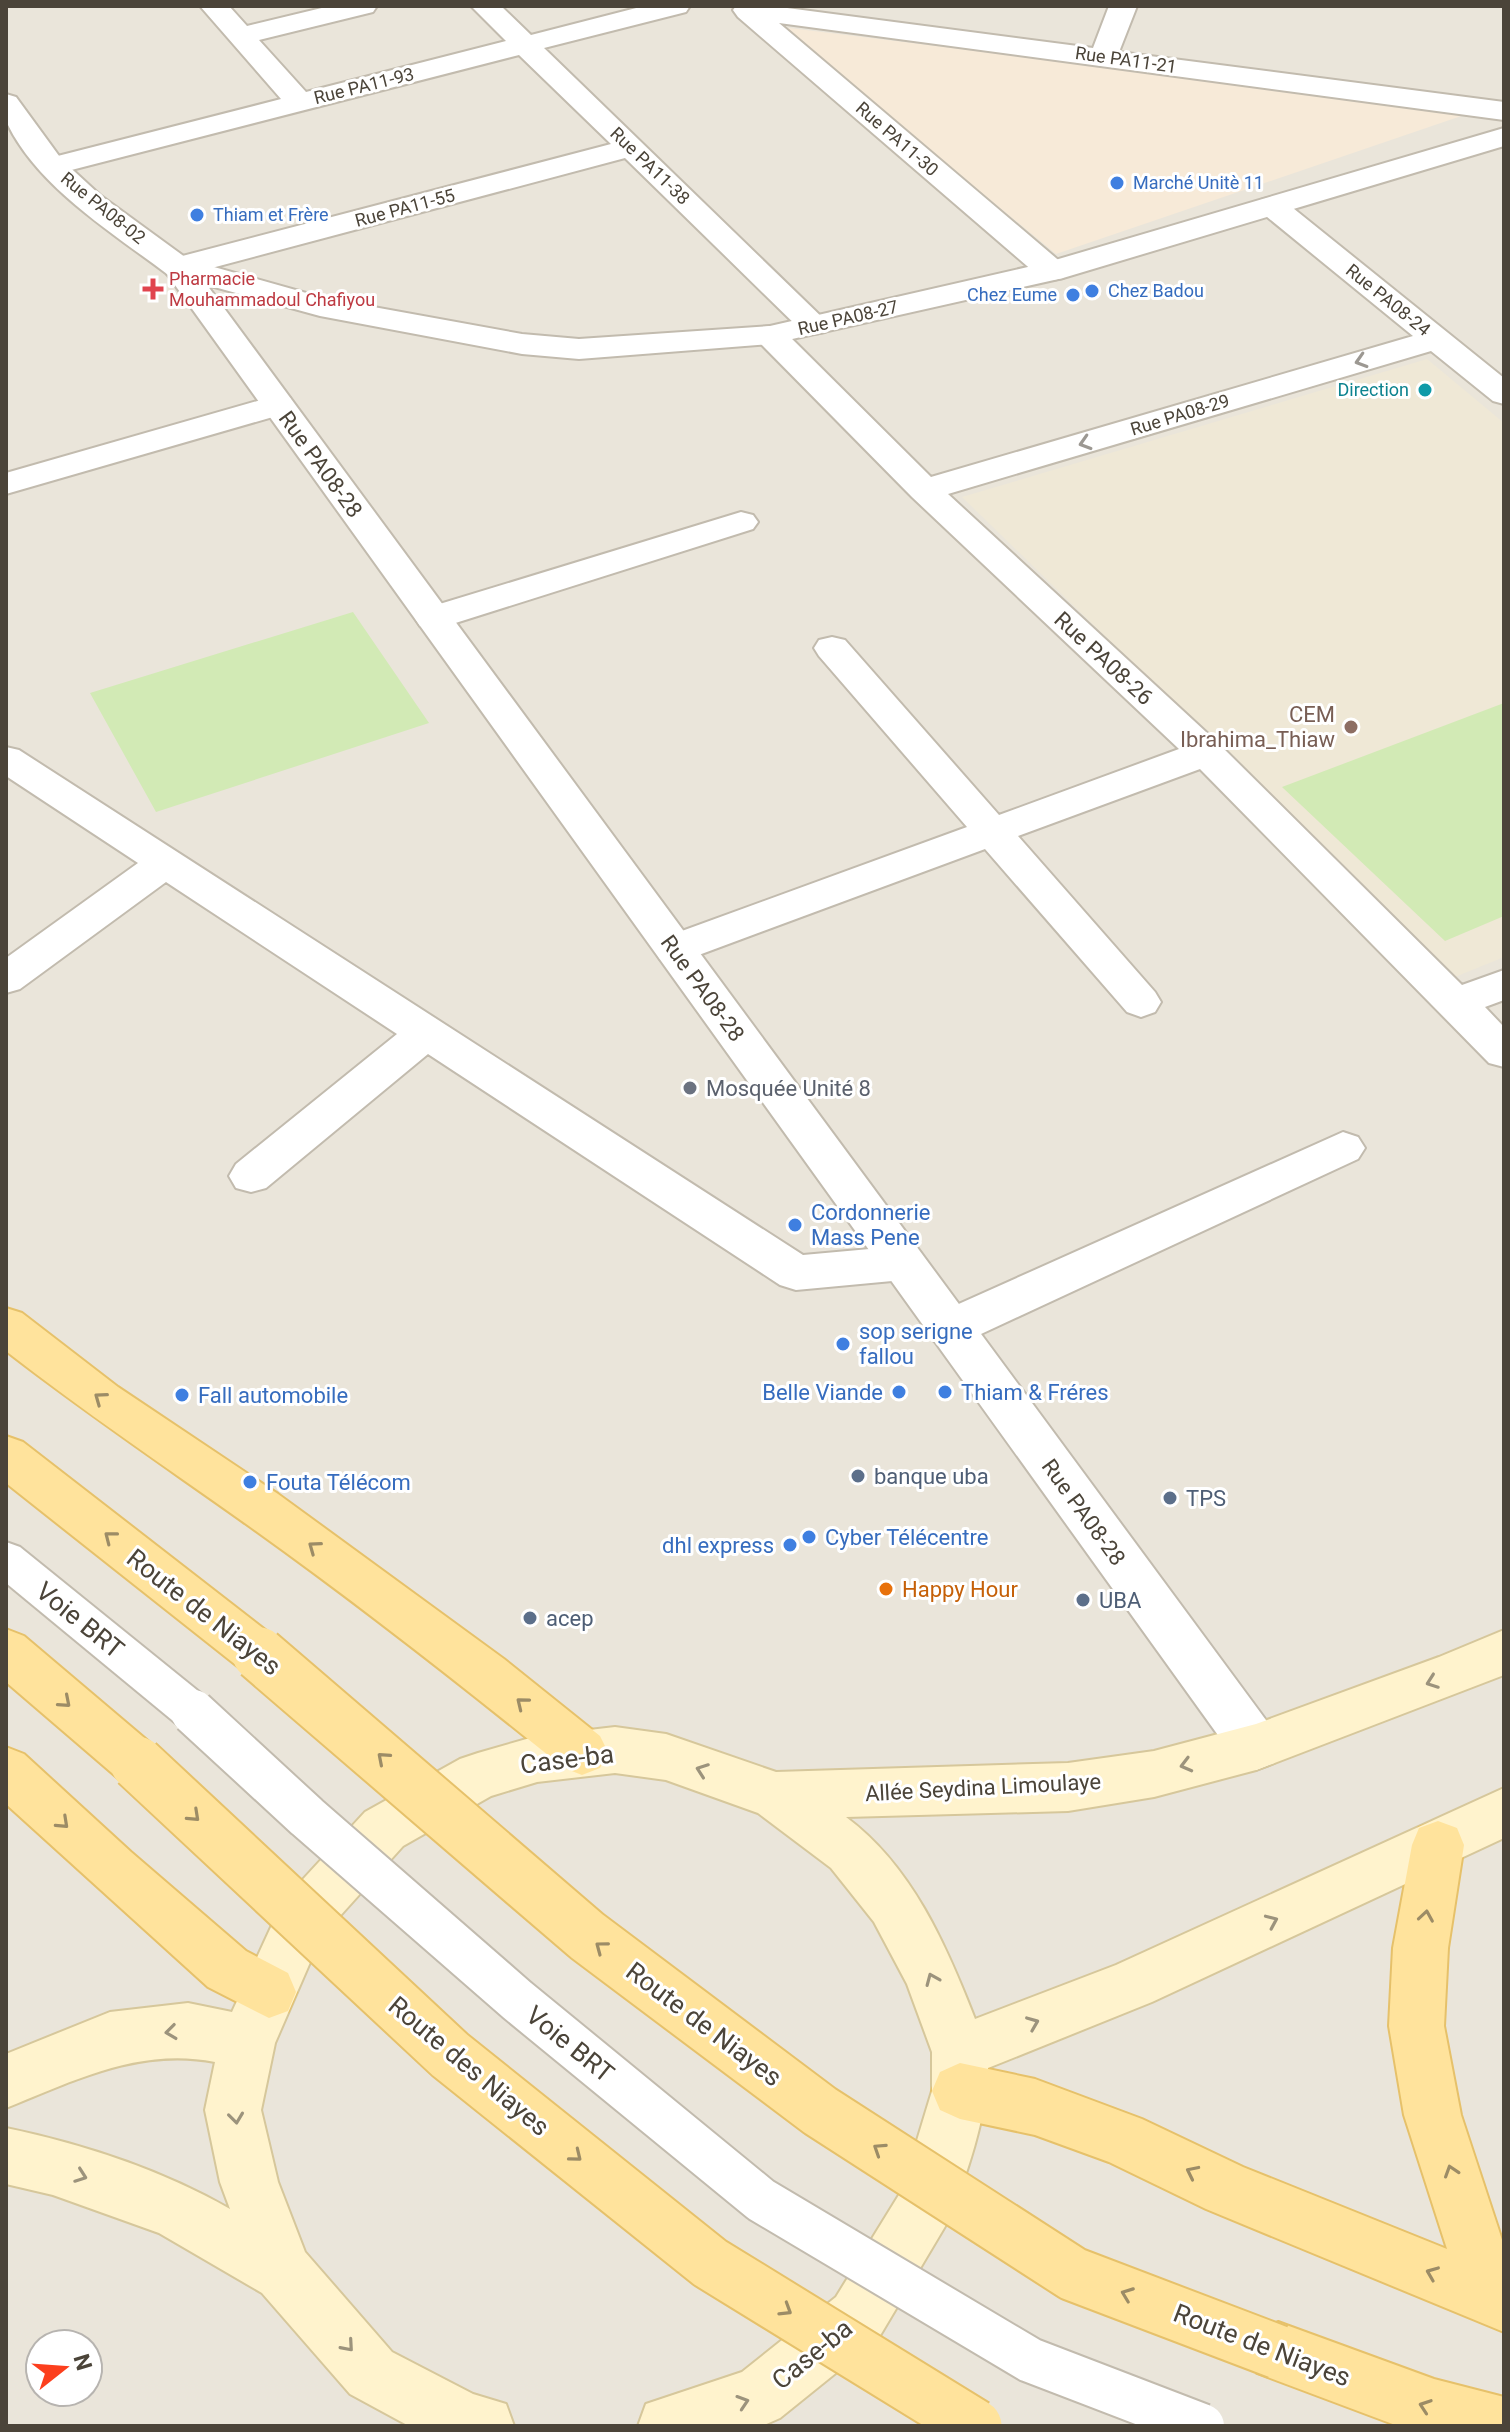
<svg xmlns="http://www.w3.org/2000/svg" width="1510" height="2432" font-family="Roboto,sans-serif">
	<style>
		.residential { fill: #eae5da; fill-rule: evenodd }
		.commercial { fill: #f7ead8 }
		.education { fill: #efe8d6 }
		.green { fill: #d2eab5 }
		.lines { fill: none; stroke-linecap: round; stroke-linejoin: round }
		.service-casing { stroke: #c2bbae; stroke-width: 4 }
		.minor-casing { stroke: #c2bbae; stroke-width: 4 }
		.tertiary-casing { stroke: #c2bbae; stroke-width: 4 }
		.secondary-casing { stroke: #d6c79b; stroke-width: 4 }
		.primary-casing { stroke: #e6c16a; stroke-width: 4 }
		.service { fill: #fff; fill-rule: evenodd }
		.minor { fill: #fff; fill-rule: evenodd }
		.tertiary { fill: #fff; fill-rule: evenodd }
		.secondary { fill: #fff3cd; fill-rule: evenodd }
		.primary { fill: #ffe39c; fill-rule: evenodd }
		.service-bridge-casing { stroke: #c2bbae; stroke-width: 48; stroke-linecap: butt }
		.primary-bridge-casing { stroke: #e6c16a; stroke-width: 57; stroke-linecap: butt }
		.service-bridge { stroke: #fff; stroke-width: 44 }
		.primary-bridge { stroke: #ffe39c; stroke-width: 53 }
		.oneway { stroke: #9c9892 }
		.oneway2 { stroke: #9c8c66 }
		.oneway3 { stroke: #9c937c }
		.shop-dot { fill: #3f7fe0; stroke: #fff; stroke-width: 3 }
		.health-dot { fill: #e0444e; stroke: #fff; stroke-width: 3 }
		.culture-dot { fill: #0f9aa8; stroke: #fff; stroke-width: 3 }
		.education-dot { fill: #8d6e63; stroke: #fff; stroke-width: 3 }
		.worship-dot { fill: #6b7280; stroke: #fff; stroke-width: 3 }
		.service-dot { fill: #5c6f8a; stroke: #fff; stroke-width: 3 }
		.food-dot { fill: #e8710a; stroke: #fff; stroke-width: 3 }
		.labels { text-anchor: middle; stroke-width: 6; stroke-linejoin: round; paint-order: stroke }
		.far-street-label { font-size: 18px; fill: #4b4439; stroke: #fff }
		.far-shop-label { font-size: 18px; fill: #366cbe; stroke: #fff; text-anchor: start }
		.far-health-label { font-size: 18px; fill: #be3a42; stroke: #fff; text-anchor: start }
		.far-culture-label { font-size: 18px; fill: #0d838f; stroke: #fff; text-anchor: end }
		.street-label { font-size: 22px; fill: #4b4439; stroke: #fff }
		.education-label { font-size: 22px; fill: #785e54; stroke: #fff; text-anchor: end }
		.worship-label { font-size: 22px; fill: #5b616d; stroke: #fff; text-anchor: start }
		.shop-label { font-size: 22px; fill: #366cbe; stroke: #fff; text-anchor: start }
		.service-label { font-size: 22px; fill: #4e5e75; stroke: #fff; text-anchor: start }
		.food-label { font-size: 22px; fill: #c56008; stroke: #fff; text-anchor: start }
		.near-street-label { font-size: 26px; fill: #4b4439; stroke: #fff }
	</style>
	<rect width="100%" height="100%" fill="#f6f3ec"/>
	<path class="residential" d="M6 6H1504V2426H6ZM40 2344H88V2392H40Z"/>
	<path class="commercial" d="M781 27 1473 112 1056 254Z"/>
	<path class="education" d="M1427 359 1504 423V957L1455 977 962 497Z"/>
	<path class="green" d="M353 612 429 723 156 812 90 693Z
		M1504 703V916L1445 941 1282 787Z"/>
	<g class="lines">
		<g class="service-casing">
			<path id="service" d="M6 1542 20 1547 208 1699 214 1712 208 1725 193 1730 178 1725 6 1583Z"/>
		</g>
		<g class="minor-casing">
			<path id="minor" d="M200 6H229L247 26 330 6H377L373 12 259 40 306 92 506 41 471 6H501L531 35 644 6H690L686 12 544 48 830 325 825 332 814 334 803 332 625 158 189 274 178 276 167 274 163 267 167 260 611 144 519 55 52 175 42 172 37 166 42 160 281 99Z
				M736 6H772L1093 48 1109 6H1137L1119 52 1504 102V120L779 23 1063 264 1067 271 1063 278 1052 280 1041 278 738 17 733 10Z
				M1272 197 1283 200 1504 378V404L1493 401 1431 351 948 494 1219 744 1462 985 1504 970V1000L1485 1007 1504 1027V1067L1489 1063 1200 769 1018 836 1155 992 1161 1002 1155 1012 1141 1017 1127 1012 985 849 688 959 674 963 660 959 654 949 660 939 967 827 819 656 814 648 819 640 832 637 845 640 999 815 1179 749 912 497 759 342 754 335 759 328 770 326 781 328 931 477 1413 336 1261 212 1257 206 1261 200Z
				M278 395 290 398 294 405 290 412 6 494V473Z
				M741 512 753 515 758 522 753 529 446 626 433 629 420 626 415 618 420 610Z
				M6 747 19 750 803 1255 903 1246 919 1251 925 1263 919 1275 903 1280 796 1290 780 1285 428 1054 266 1188 251 1192 236 1188 229 1176 236 1164 397 1034 166 882 20 989 6 993V958L138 863 6 776Z
				M1343 1132 1358 1137 1365 1148 1358 1159 966 1341 950 1346 934 1341 927 1328 934 1315Z"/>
		</g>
		<g class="tertiary-casing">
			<path id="tertiary" d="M6 94 16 97 62 160 100 195 189 260 324 298 522 334 579 339 770 326 1045 263 1504 128V146L1063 278 770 344 579 359 522 354 320 316 207 285 1274 1731 1282 1747 1274 1763 1256 1770 1238 1763 167 274C113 233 39 188 8 125 4 117 6 104 6 94Z"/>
		</g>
		<g class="secondary-casing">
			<path id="secondary" d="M1504 1630V1675L1256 1770 1154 1797 1068 1811 846 1817C912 1866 946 1945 975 2019L1116 1965 1504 1788V1838L1152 2002 988 2068C988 2112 965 2182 947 2223L878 2339 780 2418 762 2426H638L646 2404 742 2372 836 2297 902 2190 932 2091V2052L907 1984 874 1922 831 1868 758 1813 666 1780 615 1773 537 1782 491 1796 403 1846 321 1937 275 2043 261 2110 278 2182 305 2252 392 2352 473 2394 506 2404 514 2426H409L350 2394 262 2293 159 2233 53 2195 6 2184V2128C83 2144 162 2170 230 2209L220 2182 205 2110 215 2062C139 2047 74 2081 6 2108V2054L110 2012 188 2003 232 2012 283 1901 365 1812 460 1759 478 1753 537 1736 615 1727 666 1734 776 1772 1068 1763 1154 1751 1256 1724 1439 1657Z"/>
		</g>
		<g class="primary-casing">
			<path id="primary" d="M6 1308 22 1313 118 1387 278 1494 504 1659 600 1736 608 1752 600 1768 582 1775 564 1768C459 1683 352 1599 242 1521 163 1465 83 1411 6 1351Z
				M6 1436 23 1442 277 1639 284 1654 277 1669 259 1676 241 1669 6 1483Z
				M6 1629 24 1636 155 1747 163 1763 155 1779 137 1786 119 1779 6 1682Z
				M6 1747 24 1754 131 1852 246 1951 288 1973 296 1992 288 2011 269 2018 208 1987 6 1804Z
				M1438 1821 1457 1828 1464 1845 1448 1948 1444 2026 1461 2115 1504 2246V2332L1206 2209 1109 2162 1035 2135 960 2119 940 2110 932 2091 940 2072 960 2063 1035 2079 1142 2119 1243 2167 1447 2249 1404 2115 1389 2026 1393 1948 1412 1845 1419 1828Z
				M1278 2322 1434 2379 1504 2397V2426H1398L1257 2373 1248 2352 1257 2331Z"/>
		</g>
		<use href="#service" class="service"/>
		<use href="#minor" class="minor"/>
		<use href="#tertiary" class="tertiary"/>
		<use href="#secondary" class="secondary"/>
		<use href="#primary" class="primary"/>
		<g class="service-bridge-casing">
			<path id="service-bridge" d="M193 1712 307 1817 517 2000 761 2200 1030 2360 1202 2426"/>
		</g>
		<g class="primary-bridge-casing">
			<path id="primary-bridge" d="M259 1654 587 1936 820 2111 1073 2274 1278 2352
				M137 1763 450 2055 710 2263 975 2426"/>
		</g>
		<use href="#service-bridge" class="service-bridge"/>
		<use href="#primary-bridge" class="primary-bridge"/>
	</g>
	<defs><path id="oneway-chevron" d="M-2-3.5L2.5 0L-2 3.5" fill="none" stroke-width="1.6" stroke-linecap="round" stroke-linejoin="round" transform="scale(2)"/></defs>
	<g class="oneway">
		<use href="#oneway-chevron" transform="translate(1361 361) rotate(163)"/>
		<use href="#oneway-chevron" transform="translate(1085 443) rotate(163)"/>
	</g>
	<g class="oneway2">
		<use href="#oneway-chevron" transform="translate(100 1398) rotate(-144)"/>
		<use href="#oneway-chevron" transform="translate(110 1537) rotate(-142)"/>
		<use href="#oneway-chevron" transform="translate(314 1547) rotate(-144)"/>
		<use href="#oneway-chevron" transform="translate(65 1702) rotate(41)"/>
		<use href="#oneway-chevron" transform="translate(522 1703) rotate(-141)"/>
		<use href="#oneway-chevron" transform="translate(383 1758) rotate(-139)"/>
		<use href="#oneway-chevron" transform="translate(194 1816) rotate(43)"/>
		<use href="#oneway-chevron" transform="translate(63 1823) rotate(43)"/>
		<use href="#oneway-chevron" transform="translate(1426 1916) rotate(-81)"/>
		<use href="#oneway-chevron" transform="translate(601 1947) rotate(-143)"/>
		<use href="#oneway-chevron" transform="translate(879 2149) rotate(-147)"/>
		<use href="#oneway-chevron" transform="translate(576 2156) rotate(39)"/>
		<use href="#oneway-chevron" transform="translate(1451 2171) rotate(-108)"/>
		<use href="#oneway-chevron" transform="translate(1192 2172) rotate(-154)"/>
		<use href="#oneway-chevron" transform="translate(1432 2273) rotate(-158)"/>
		<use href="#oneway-chevron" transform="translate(1127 2294) rotate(-159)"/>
		<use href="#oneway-chevron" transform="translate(786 2310) rotate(32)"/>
		<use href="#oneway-chevron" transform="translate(1425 2406) rotate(-161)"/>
	</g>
	<g class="oneway3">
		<use href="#oneway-chevron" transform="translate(1432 1682) rotate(160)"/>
		<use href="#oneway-chevron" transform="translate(1186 1765) rotate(165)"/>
		<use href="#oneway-chevron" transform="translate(702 1770) rotate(-160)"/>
		<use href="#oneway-chevron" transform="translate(1272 1921) rotate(-24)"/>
		<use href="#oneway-chevron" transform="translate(932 1979) rotate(-113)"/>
		<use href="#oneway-chevron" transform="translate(1033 2023) rotate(-22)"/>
		<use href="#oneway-chevron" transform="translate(171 2032) rotate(173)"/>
		<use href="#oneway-chevron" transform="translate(236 2118) rotate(83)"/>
		<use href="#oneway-chevron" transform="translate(81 2176) rotate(20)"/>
		<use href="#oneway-chevron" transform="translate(348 2346) rotate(49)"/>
		<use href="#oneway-chevron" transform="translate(743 2402) rotate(-18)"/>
	</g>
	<g class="shop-dot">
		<circle cx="1117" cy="183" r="8"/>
		<circle cx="197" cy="215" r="8"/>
		<circle cx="1092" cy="291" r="8"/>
		<circle cx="1073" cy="295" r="8"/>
		<circle cx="795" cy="1225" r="8"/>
		<circle cx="843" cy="1344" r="8"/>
		<circle cx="899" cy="1392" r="8"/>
		<circle cx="945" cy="1392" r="8"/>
		<circle cx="182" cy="1395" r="8"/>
		<circle cx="250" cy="1482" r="8"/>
		<circle cx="809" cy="1537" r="8"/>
		<circle cx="790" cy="1545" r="8"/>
	</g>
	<path class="health-dot" d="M149 277h8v8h8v8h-8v8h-8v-8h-8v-8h8z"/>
	<circle class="culture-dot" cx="1425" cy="390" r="8"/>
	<circle class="education-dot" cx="1351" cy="727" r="8"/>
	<circle class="worship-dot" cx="690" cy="1088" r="8"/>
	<g class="service-dot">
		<circle cx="858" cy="1476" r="8"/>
		<circle cx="1170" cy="1498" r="8"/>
		<circle cx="1083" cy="1600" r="8"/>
		<circle cx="530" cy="1618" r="8"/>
	</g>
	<circle class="food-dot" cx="886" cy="1589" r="8"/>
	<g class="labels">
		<g class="far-street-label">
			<text transform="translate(1126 60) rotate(8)" y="6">Rue PA11-21</text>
			<text transform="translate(364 86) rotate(-14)" y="6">Rue PA11-93</text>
			<text transform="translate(897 139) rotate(41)" y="6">Rue PA11-30</text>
			<text transform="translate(650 166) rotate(44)" y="6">Rue PA11-38</text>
			<text transform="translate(103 208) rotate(39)" y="6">Rue PA08-02</text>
			<text transform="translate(405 208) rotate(-15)" y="6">Rue PA11-55</text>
			<text transform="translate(1388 300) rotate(39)" y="6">Rue PA08-24</text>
			<text transform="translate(848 318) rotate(-13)" y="6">Rue PA08-27</text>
			<text transform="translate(1180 415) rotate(-17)" y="6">Rue PA08-29</text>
		</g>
		<g class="far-shop-label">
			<text x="1133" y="189">Marché Unitè 11</text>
			<text x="213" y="221">Thiam et Frère</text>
			<text x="1108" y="297">Chez Badou</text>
			<text x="1057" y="301" text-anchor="end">Chez Eume</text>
		</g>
		<g class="far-health-label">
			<text x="169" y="285">Pharmacie<tspan x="169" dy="21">Mouhammadoul Chafiyou</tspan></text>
		</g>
		<g class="far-culture-label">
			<text x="1409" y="396">Direction</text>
		</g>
		<g class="street-label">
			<text transform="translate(321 464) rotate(54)" y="8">Rue PA08-28</text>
			<text transform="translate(1104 658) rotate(43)" y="8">Rue PA08-26</text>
			<text transform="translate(703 988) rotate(54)" y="8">Rue PA08-28</text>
			<text transform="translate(1084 1512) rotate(54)" y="8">Rue PA08-28</text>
			<text transform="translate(983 1787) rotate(-3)" y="8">Allée Seydina Limoulaye</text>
		</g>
		<g class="education-label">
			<text x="1335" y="722">CEM<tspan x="1335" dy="25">Ibrahima_Thiaw</tspan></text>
		</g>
		<g class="worship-label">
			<text x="706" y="1096">Mosquée Unité 8</text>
		</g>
		<g class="shop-label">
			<text x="811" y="1220">Cordonnerie<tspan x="811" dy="25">Mass Pene</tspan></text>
			<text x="859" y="1339">sop serigne<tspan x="859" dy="25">fallou</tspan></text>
			<text x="883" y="1400" text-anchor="end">Belle Viande</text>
			<text x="961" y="1400">Thiam &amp; Fréres</text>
			<text x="198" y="1403">Fall automobile</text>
			<text x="266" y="1490">Fouta Télécom</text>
			<text x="825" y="1545">Cyber Télécentre</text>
			<text x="774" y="1553" text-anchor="end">dhl express</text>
		</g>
		<g class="service-label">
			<text x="874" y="1484">banque uba</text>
			<text x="1186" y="1506">TPS</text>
			<text x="1099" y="1608">UBA</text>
			<text x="546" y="1626">acep</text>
		</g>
		<g class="food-label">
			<text x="902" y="1597">Happy Hour</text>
		</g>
		<g class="near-street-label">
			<text transform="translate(204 1612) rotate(38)" y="9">Route de Niayes</text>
			<text transform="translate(80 1620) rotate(39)" y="9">Voie BRT</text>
			<text transform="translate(567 1759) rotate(-7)" y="9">Case-ba</text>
			<text transform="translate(704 2024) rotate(37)" y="9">Route de Niayes</text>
			<text transform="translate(570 2044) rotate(39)" y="9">Voie BRT</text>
			<text transform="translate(469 2066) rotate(40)" y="9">Route des Niayes</text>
			<text transform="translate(1262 2345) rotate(21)" y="9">Route de Niayes</text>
			<text transform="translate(812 2354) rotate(-39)" y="9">Case-ba</text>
		</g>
	</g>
	<rect width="1510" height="2432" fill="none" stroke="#4b4439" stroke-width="16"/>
	<g transform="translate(64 2368) rotate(73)"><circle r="38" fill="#ffffff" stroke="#b7b4b0" stroke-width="2"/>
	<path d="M0-6L14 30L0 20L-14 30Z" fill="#fc3f1d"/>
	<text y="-12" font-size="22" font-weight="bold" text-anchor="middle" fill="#4b4439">N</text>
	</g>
</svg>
